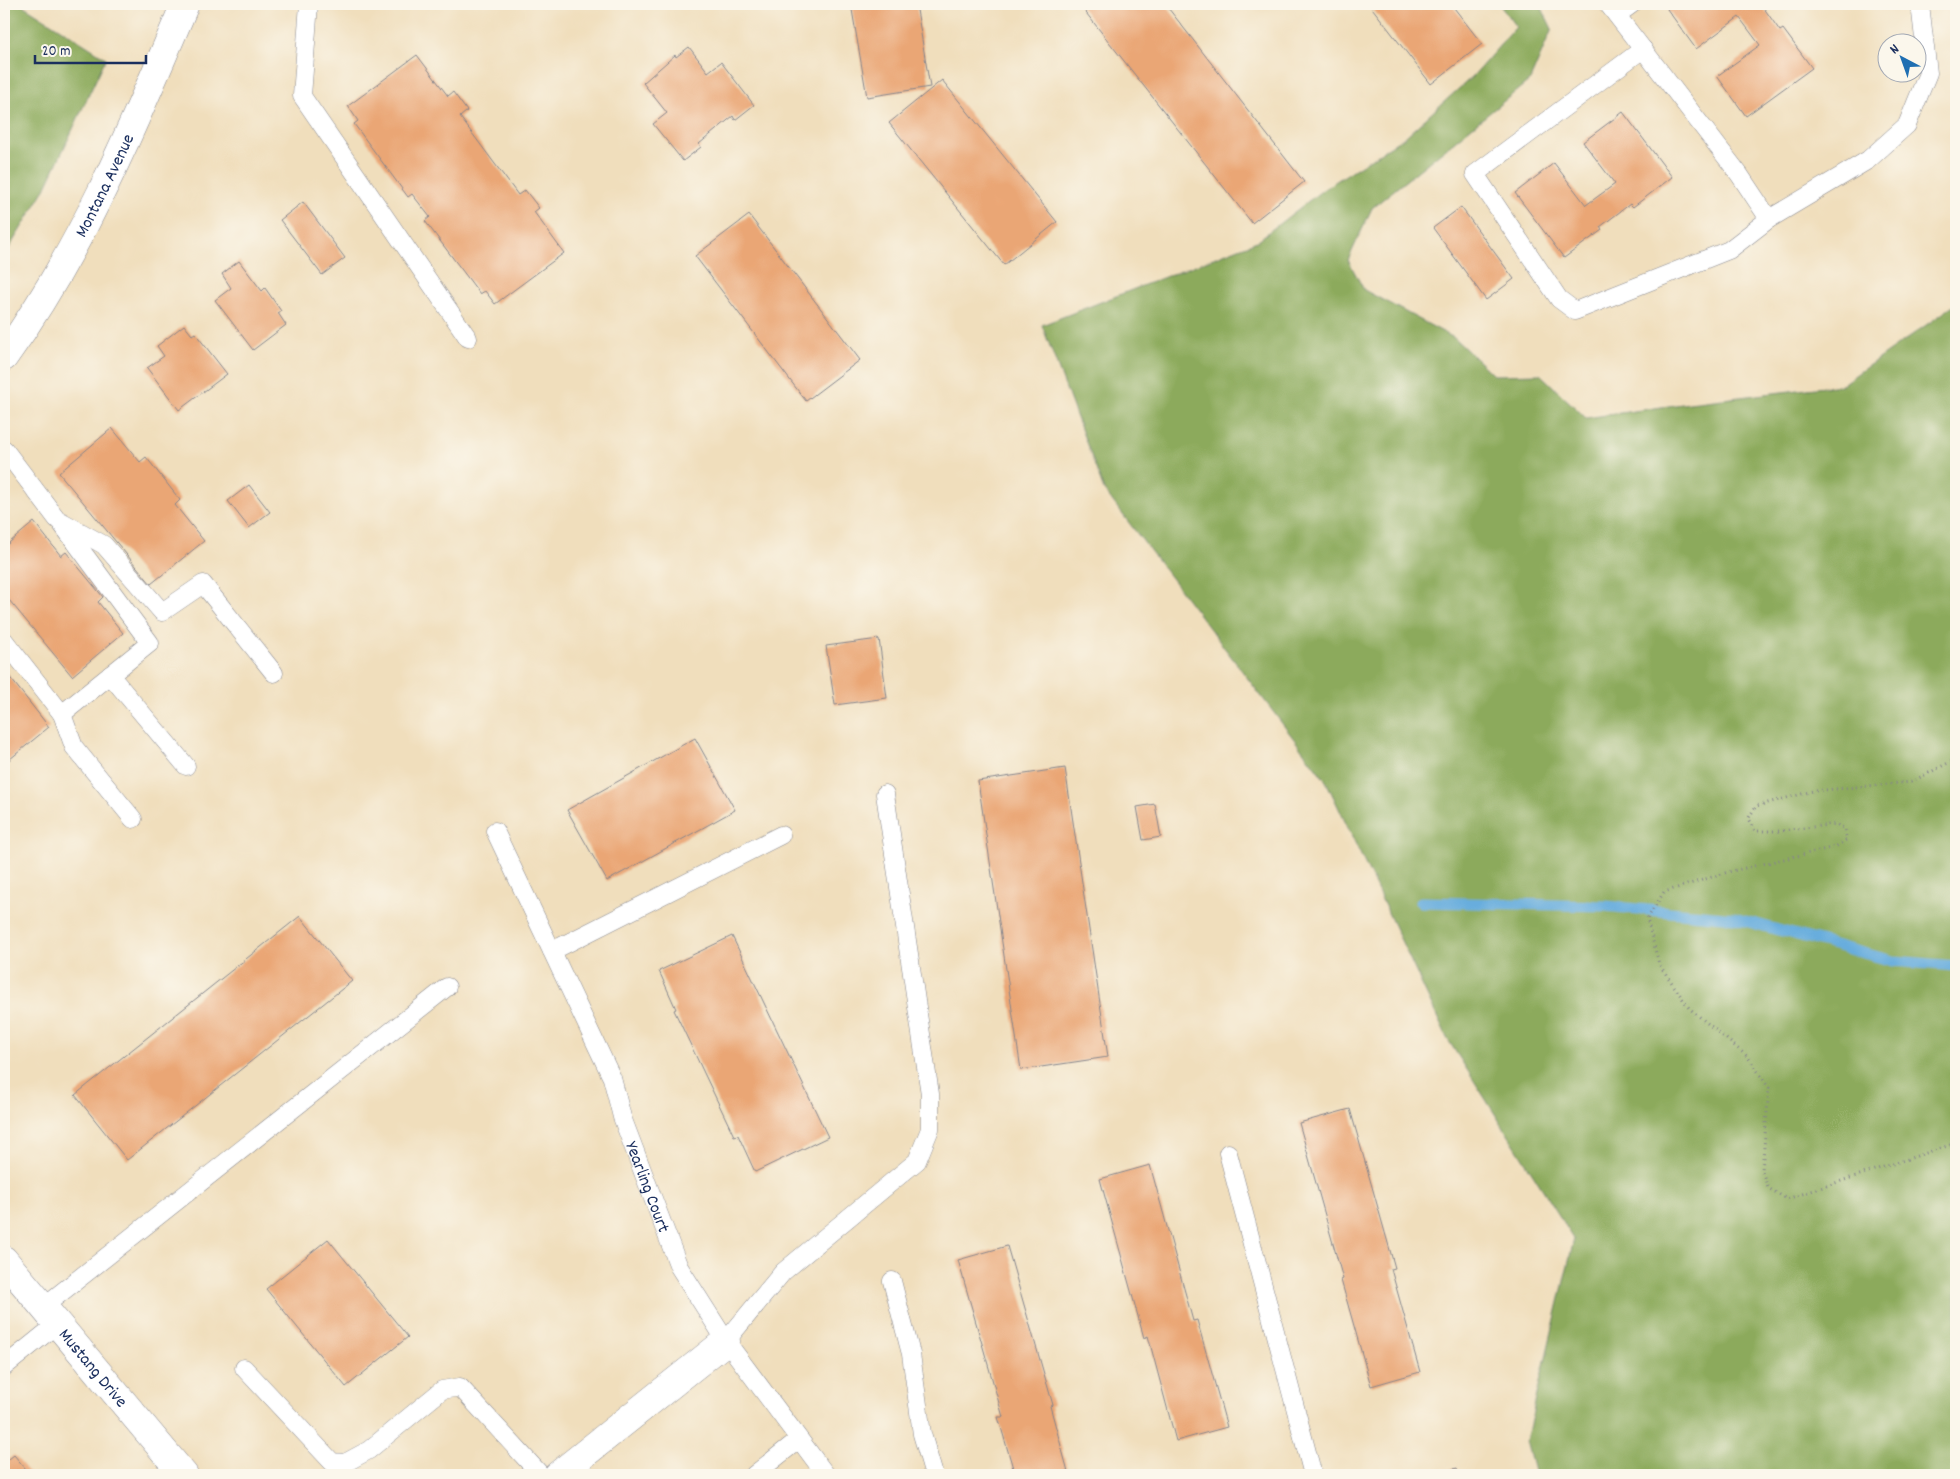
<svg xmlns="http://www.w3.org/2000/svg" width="1960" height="1479" font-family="Dekko,sans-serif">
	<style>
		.forest { fill: #8caa5c; stroke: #546c5d }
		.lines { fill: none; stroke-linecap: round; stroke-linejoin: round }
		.stream { stroke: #67addd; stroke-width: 11 }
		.building { fill: #eaa674 }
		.service-casing { stroke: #86868d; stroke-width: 19 }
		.minor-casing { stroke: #86868d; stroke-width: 29 }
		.tertiary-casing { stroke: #86868d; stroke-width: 29 }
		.path { stroke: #86868d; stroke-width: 3; stroke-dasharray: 1 4; stroke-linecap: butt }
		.service { stroke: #fff; stroke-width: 18 }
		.minor { stroke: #fff; stroke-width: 28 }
		.tertiary { stroke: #fff; stroke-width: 28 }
		.labels { text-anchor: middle; stroke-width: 5; stroke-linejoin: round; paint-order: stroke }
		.street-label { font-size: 18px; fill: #1b2f5e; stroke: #fbf7ec }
	</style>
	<rect width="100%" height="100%" fill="#fbf7ec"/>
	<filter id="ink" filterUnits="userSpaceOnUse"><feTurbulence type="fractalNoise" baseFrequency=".02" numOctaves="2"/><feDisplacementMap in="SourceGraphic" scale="10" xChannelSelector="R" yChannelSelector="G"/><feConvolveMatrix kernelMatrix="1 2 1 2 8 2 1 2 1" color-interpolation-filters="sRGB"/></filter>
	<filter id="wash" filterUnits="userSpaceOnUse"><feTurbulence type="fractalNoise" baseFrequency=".0096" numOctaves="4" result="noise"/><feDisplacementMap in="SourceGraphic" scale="20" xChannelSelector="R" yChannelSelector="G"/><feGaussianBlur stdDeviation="1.12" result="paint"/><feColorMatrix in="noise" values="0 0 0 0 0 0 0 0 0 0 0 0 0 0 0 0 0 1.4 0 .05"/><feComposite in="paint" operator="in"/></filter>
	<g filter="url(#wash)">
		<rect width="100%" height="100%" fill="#f0debc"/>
		<path class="forest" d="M4 4H21L106 58 44 191 4 256Z
			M1499 4H1540L1552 29 1530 80 1372 208 1348 260 1364 290 1454 338 1493 375 1540 374 1586 418 1689 403 1841 385 1956 304V1475H1535L1526 1441 1574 1239 1447 1038 1326 781 1104 490 1042 325 1257 241 1324 189 1406 136 1473 76 1516 27Z"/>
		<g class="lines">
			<path class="stream" d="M1421 902 1605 906 1734 918 1893 961 1956 966"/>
		</g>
		<g id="blocks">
			<path class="building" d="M851 4H916L930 87 867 97Z
				M1079 4H1165L1304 182 1252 223Z
				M1369 4H1451L1482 44 1431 84Z
				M1673 4H1761L1780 31 1783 29 1812 68 1746 116 1717 76 1760 45 1739 17 1696 49 1667 9Z
				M689 47 708 72 721 62 754 105 735 120 733 116 699 144 701 147 683 161 653 124 667 113 643 83 675 55 676 57Z
				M417 55 448 96 453 92 467 111 460 117 518 195 525 190 539 208 534 212 564 253 495 304 485 291 480 294 425 221 430 217 412 194 408 197 354 124 358 121 348 106Z
				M942 80 1057 222 1004 265 889 123Z
				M1623 112 1672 177 1633 207 1630 204 1600 227 1602 230 1564 258 1515 193 1554 163 1586 205 1615 184 1583 142Z
				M303 202 345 258 322 275 280 220Z
				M1461 207 1514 279 1486 300 1433 228Z
				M749 215 860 360 806 401 695 256Z
				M239 261 262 291 265 288 281 311 278 313 286 325 253 350 215 300 231 288 222 274Z
				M184 325 192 335 195 333 227 374 179 410 147 368 164 356 157 346Z
				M112 428 140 462 146 457 180 500 175 505 204 541 151 584 59 473Z
				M249 485 270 512 249 528 228 501Z
				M34 522 61 556 66 552 103 597 98 602 123 633 72 676 4 594V547Z
				M879 639 887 698 835 705 826 646Z
				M4 670 49 727 4 764Z
				M695 738 735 810 607 881 567 810Z
				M1065 768 1108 1057 1021 1070 978 781Z
				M1155 804 1161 837 1143 840 1137 807Z
				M300 916 352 981 127 1160 75 1095Z
				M732 936 828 1137 755 1172 738 1135 734 1136 674 1010 676 1009 659 971Z
				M1350 1109 1395 1268 1391 1269 1420 1372 1371 1386 1341 1280 1343 1279 1299 1123Z
				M1150 1165 1193 1321 1197 1320 1227 1427 1176 1441 1148 1336 1144 1338 1100 1179Z
				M328 1239 408 1337 346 1387 266 1289Z
				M1007 1246 1053 1405 1050 1406 1069 1475H1015L998 1417H1003L958 1260Z
				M14 1455 31 1475H4V1463Z
				M1457 1468 1459 1475H1432Z"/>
		</g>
	</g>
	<g filter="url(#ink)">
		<use href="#blocks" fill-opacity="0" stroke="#86868d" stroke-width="1"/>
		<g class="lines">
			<g class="service-casing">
				<g id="service">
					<path d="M309 4 302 96 468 338"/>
					<path d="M1608 4 1739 174 1769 219 1868 160 1907 125 1928 73 1920 4"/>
					<path d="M1617 15 1632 4"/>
					<path d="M1643 49 1475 174 1559 299 1575 311 1729 250 1769 219"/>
					<path d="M4 449 57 519 104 545 162 612 203 584 274 673"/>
					<path d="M4 640 62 714 150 643 61 523"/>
					<path d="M110 675 186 766"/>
					<path d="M62 714 74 747 133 819"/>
					<path id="s1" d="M495 831 612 1078 622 1117 679 1267 726 1341 826 1475"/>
					<path d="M552 951 781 835"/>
					<path d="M1228 1153 1313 1475"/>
					<path d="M892 1281 911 1354 922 1434 934 1475"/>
					<path d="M43 1307 447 987"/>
					<path d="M726 1341 783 1272 917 1161 930 1129V1094L885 794"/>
					<path d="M4 1367 57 1324"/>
					<path d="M244 1368 332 1462 345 1463 369 1450 442 1390 460 1387 541 1475"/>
					<path d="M754 1475 798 1440"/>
				</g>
			</g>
			<g class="minor-casing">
				<g id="minor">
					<path id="s2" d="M4 1260 184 1475"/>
					<path d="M558 1475 726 1341"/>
				</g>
			</g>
			<g class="tertiary-casing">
				<g id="tertiary">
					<path id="s3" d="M4 357C82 249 133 126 185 4"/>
				</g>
			</g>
			<path class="path" d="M1956 759 1911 782 1813 791 1756 806 1748 819 1755 831H1781L1836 824 1845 829 1846 840 1835 847 1728 872 1664 892 1647 919 1659 964 1689 1008 1748 1057 1769 1088 1762 1171 1768 1188 1787 1199 1956 1143"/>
			<use href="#service" class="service"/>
			<use href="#minor" class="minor"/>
			<use href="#tertiary" class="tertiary"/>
		</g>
	</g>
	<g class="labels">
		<g class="street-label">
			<text dy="6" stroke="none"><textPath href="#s3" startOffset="199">Montana Avenue</textPath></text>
			<text dy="6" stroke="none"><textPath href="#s1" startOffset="388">Yearling Court</textPath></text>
			<text dy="6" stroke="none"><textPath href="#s2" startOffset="140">Mustang Drive</textPath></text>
		</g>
	</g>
	<rect width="1960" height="1479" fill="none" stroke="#fbf7ec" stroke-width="20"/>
	<g transform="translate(1902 58) rotate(319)"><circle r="24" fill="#fbf7ec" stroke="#a1a7b3"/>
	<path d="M0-4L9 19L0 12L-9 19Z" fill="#1f6fb2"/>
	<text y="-8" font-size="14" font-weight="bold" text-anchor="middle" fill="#1b2f5e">N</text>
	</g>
	<path d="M35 55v8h111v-8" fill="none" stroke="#1b2f5e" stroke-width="2.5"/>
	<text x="42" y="55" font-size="15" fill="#1b2f5e" stroke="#fbf7ec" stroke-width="4" paint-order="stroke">20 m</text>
</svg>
